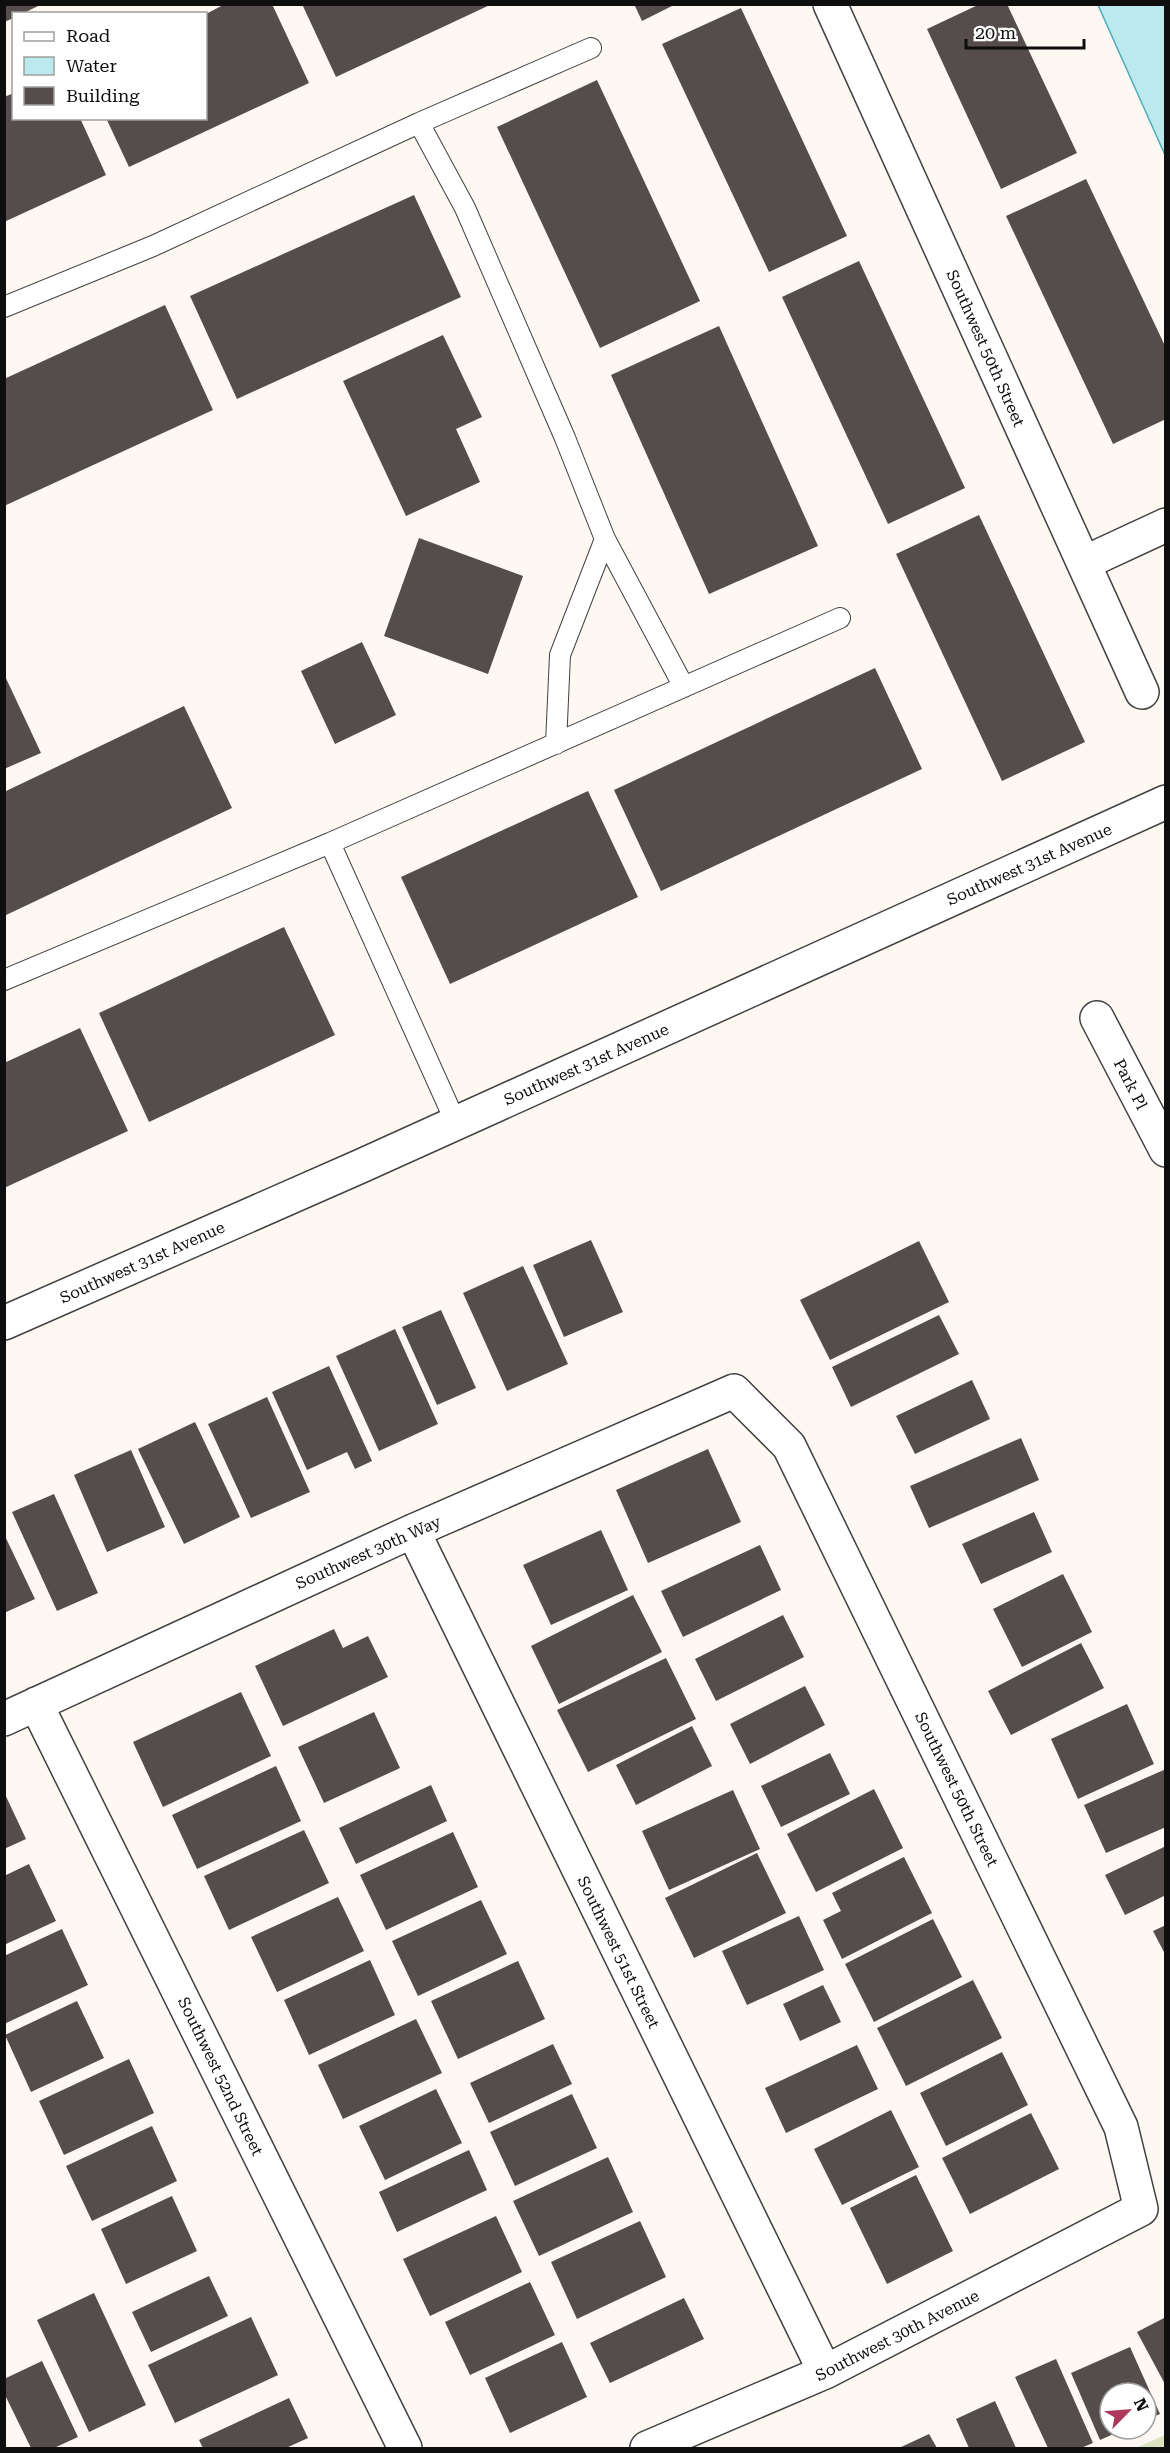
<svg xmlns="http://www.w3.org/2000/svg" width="1170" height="2453" font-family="'Roboto Serif',serif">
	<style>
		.green { fill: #dbe4be }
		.water { fill: #bce9ee; stroke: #4cacbc; stroke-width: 1.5 }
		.building { fill: #554d4c }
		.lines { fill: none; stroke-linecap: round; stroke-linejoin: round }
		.lane-casing { stroke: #414141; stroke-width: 22 }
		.street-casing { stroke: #414141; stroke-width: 36 }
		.lane { stroke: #fff; stroke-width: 20 }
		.street { stroke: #fff; stroke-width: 33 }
		.labels { text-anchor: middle; stroke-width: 6; stroke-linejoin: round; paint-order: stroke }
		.street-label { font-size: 16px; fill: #0e0e0e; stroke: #fff }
	</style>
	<rect width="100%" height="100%" fill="#fdf8f1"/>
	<path class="green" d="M1165 2435V2448H1136Z"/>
	<path class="water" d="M1098 5H1165V155Z"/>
	<path class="building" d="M4 4H42L22 14H14V18L4 22Z
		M225 4H272L309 83 129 167 106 118H206V14Z
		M302 4H492L336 77Z
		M634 4H676L642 21Z
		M980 4H1007L1077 153 1001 189 927 29Z
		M741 8 847 236 769 272 662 44Z
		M597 80 700 301 600 348 497 127Z
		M14 93V118H80L106 175 4 222V97Z
		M1086 179 1166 348V419L1113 444 1006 216Z
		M414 195 461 297 237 399 190 296Z
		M859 261 965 488 888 524 782 297Z
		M165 305 213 410 4 506V379Z
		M719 326 818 546 709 594 611 375Z
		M443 335 482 417 456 429 480 482 406 516 343 381Z
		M979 515 1085 742 1002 781 896 554Z
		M419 538 523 576 488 674 384 636Z
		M362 642 396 715 335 744 301 671Z
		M875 668 922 769 661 891 614 790Z
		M4 674 41 753 4 769Z
		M184 706 232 808 4 916V792Z
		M588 791 638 897 450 984 401 877Z
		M284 927 335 1035 149 1122 99 1013Z
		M80 1028 128 1131 4 1188V1063Z
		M591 1240 623 1312 564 1337 533 1265Z
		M919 1241 949 1302 830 1360 800 1300Z
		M523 1266 568 1364 507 1391 463 1293Z
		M441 1310 476 1388 437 1405 402 1327Z
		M939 1315 959 1354 851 1407 832 1367Z
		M395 1329 438 1424 379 1451 336 1356Z
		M329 1366 372 1461 355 1469 347 1452 307 1470 272 1392Z
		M972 1380 990 1419 915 1454 896 1416Z
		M267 1397 310 1492 251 1518 208 1424Z
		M195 1422 240 1517 184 1544 138 1449Z
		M1021 1438 1039 1480 929 1528 910 1486Z
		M708 1449 741 1522 648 1563 616 1490Z
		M131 1450 165 1527 107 1552 74 1475Z
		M54 1494 98 1593 57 1611 12 1512Z
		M1034 1512 1052 1552 981 1584 962 1544Z
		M601 1530 628 1590 551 1625 523 1565Z
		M4 1534 35 1599 4 1613Z
		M760 1545 781 1590 683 1637 661 1591Z
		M1063 1574 1092 1632 1022 1667 993 1609Z
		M633 1595 662 1652 559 1704 531 1646Z
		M783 1615 804 1657 716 1701 695 1659Z
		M334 1629 343 1648 368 1636 388 1677 283 1726 255 1666Z
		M1081 1643 1104 1688 1011 1735 988 1691Z
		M666 1658 696 1719 588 1772 557 1710Z
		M805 1686 825 1725 750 1764 730 1724Z
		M241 1692 271 1756 163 1807 133 1742Z
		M1127 1704 1154 1764 1078 1799 1051 1739Z
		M374 1712 400 1768 324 1803 298 1747Z
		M692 1726 712 1766 636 1805 616 1765Z
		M830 1753 850 1794 781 1827 761 1786Z
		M276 1766 301 1821 197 1869 172 1815Z
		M1166 1769V1827L1106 1853 1084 1805Z
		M431 1785 447 1821 356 1864 339 1828Z
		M874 1789 903 1848 816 1892 787 1834Z
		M733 1790 760 1849 669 1890 642 1831Z
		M4 1792 26 1839 4 1849Z
		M304 1830 329 1883 229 1930 204 1876Z
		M453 1832 478 1887 386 1930 360 1875Z
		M1166 1846V1895L1125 1915 1105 1875Z
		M757 1853 786 1913 694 1958 665 1898Z
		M904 1857 932 1913 842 1959 823 1920 841 1911 832 1893Z
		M29 1864 56 1921 4 1945V1876Z
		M338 1897 364 1951 277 1992 251 1937Z
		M481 1900 507 1954 418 1996 392 1941Z
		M799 1916 824 1970 747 2005 722 1951Z
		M933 1919 962 1977 874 2022 845 1964Z
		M1166 1925V1956L1153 1931Z
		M62 1929 88 1985 4 2024V1956Z
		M370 1960 395 2015 309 2055 284 2000Z
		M518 1961 545 2019 458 2059 431 2001Z
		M973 1980 1002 2038 906 2086 877 2028Z
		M823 1985 841 2022 800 2041 783 2004Z
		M77 2001 104 2058 31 2092 5 2035Z
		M416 2019 442 2073 343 2119 318 2065Z
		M553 2044 572 2084 489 2123 470 2083Z
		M857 2045 878 2089 786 2133 765 2088Z
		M1002 2052 1028 2105 946 2146 920 2093Z
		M129 2059 154 2113 64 2155 39 2101Z
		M436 2089 462 2143 385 2180 359 2126Z
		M572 2094 597 2148 515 2186 490 2132Z
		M891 2110 919 2167 842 2205 814 2149Z
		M1031 2113 1059 2169 970 2214 942 2158Z
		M152 2126 177 2181 92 2221 66 2166Z
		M469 2150 487 2190 397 2232 379 2192Z
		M608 2157 633 2212 539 2256 513 2201Z
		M916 2175 953 2251 887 2284 850 2208Z
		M172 2196 197 2251 126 2284 101 2229Z
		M496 2216 522 2272 430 2316 403 2259Z
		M640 2221 666 2277 577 2319 551 2262Z
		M209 2276 228 2316 151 2352 132 2312Z
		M530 2282 555 2335 470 2375 445 2322Z
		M94 2293 146 2405 89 2432 37 2320Z
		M684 2298 704 2339 610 2383 590 2343Z
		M251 2317 278 2375 175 2423 148 2365Z
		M1166 2317V2386L1137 2332Z
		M562 2342 587 2397 510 2433 485 2378Z
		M1130 2347 1160 2414 1146 2420V2393H1110V2429H1125L1100 2440 1071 2373Z
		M1056 2359 1093 2443 1081 2448H1048L1015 2377Z
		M42 2361 78 2437 54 2448H31L4 2393V2379Z
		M289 2398 308 2438 286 2448H203L199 2440Z
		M995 2401 1016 2448H969L956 2419Z
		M929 2434 937 2448H899Z"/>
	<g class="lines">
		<g class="lane-casing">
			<path id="lane" d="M591 48 419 123 465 208 565 438 605 539 684 687
				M4 307 153 246 419 123
				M556 744 560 655 605 539
				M4 980 330 843
				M456 1123 330 843 840 618"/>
		</g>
		<g class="street-casing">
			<path id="street" d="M830 4 1142 692
				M1084 563 1166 525
				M1097 1018 1166 1150
				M4 1323 361 1166 1166 802
				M413 1531 825 2372
				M36 1704 405 2448
				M4 1719 413 1531 734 1391 789 1446 1121 2127 1141 2209 825 2372 647 2448"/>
		</g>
		<use href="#lane" class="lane"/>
		<use href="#street" class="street"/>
	</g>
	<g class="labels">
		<g class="street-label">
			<text transform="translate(986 348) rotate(66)" y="6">Southwest 50th Street</text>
			<text transform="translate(1029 864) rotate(-24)" y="6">Southwest 31st Avenue</text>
			<text transform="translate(586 1064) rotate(-24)" y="6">Southwest 31st Avenue</text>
			<text transform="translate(1131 1084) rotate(63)" y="6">Park Pl</text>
			<text transform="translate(142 1262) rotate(-24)" y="6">Southwest 31st Avenue</text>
			<text transform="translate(368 1552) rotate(-24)" y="6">Southwest 30th Way</text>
			<text transform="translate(957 1789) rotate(64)" y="6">Southwest 50th Street</text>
			<text transform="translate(619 1952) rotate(64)" y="6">Southwest 51st Street</text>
			<text transform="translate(221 2076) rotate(64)" y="6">Southwest 52nd Street</text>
			<text transform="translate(897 2335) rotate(-27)" y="6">Southwest 30th Avenue</text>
		</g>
	</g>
	<rect width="1170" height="2453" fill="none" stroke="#0e0e0e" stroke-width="12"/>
	<rect x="12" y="12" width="195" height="108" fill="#ffffff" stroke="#9f9f9f" stroke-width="1.5"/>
	<rect x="24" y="32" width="30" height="9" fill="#ffffff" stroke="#9f9f9f" stroke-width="1.5"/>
	<text x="66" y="42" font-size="18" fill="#0e0e0e">Road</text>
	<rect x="24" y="57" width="30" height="18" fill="#bce9ee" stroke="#9f9f9f" stroke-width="1.5"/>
	<text x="66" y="72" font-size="18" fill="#0e0e0e">Water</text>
	<rect x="24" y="87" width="30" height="18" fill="#554d4c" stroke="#9f9f9f" stroke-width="1.5"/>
	<text x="66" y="102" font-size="18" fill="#0e0e0e">Building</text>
	<g transform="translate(1128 2411) rotate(65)"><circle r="28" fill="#ffffff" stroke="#9f9f9f" stroke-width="1.5"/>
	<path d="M0-4.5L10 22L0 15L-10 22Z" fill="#ac385c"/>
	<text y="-9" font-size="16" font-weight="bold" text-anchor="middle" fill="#0e0e0e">N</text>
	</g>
	<path d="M966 39v9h118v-9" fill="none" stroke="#0e0e0e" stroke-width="3"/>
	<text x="975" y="39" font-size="18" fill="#0e0e0e" stroke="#ffffff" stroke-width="4.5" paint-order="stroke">20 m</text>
</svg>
